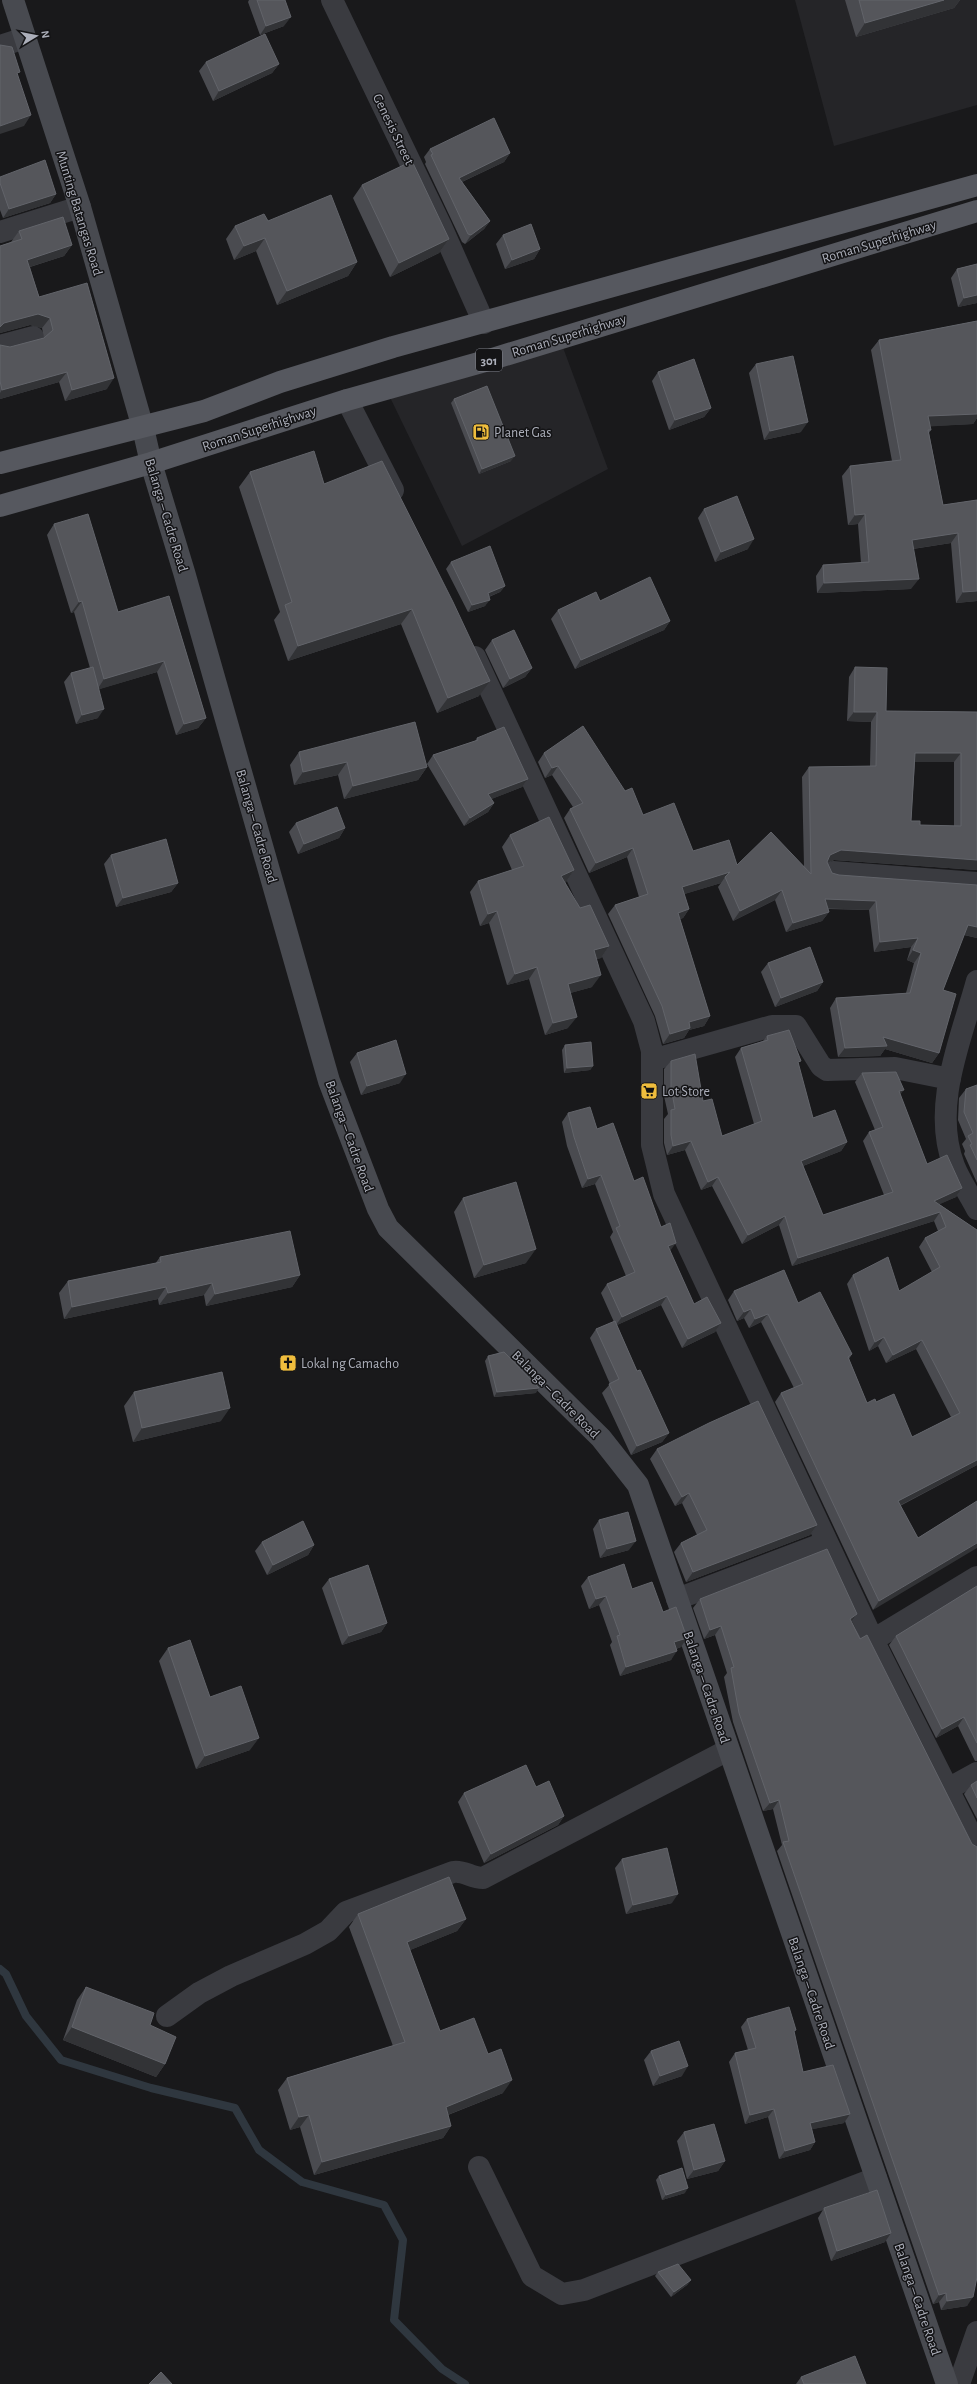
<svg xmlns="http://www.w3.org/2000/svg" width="977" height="2384" font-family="'Alegreya Sans',sans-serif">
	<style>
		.built { fill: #252528 }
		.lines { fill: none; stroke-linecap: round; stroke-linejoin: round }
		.stream { stroke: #2f373f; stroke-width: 8 }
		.street { stroke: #3a3b40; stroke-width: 22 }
		.secondary { stroke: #484a50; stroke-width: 22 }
		.primary { stroke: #56585f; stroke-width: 22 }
		.wall { fill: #4a4b50; fill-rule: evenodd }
		.shaded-wall { fill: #323336 }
		.building { fill: #55565b; stroke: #62646a; fill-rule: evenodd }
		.labels { text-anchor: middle; stroke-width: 3; stroke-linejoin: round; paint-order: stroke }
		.shield { fill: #141416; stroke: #7e8089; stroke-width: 1 }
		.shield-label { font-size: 13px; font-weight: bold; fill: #acafba }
		.street-label { font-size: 14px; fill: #acafba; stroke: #141416 }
		.poi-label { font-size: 14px; fill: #acafba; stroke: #141416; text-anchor: start }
	</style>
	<rect width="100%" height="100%" fill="#19191b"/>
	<path class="built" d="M795 0H977V105L834 146Z
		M558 334 608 469 462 546 386 389Z"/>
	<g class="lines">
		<path class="stream" d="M0 1969 6 1974 26 2016 61 2060 151 2088 235 2108 259 2150 302 2182 384 2205 403 2240 394 2320 442 2369 465 2384"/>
		<path class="street" d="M332 0 440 224 484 323
			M0 46 25 38
			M0 232 80 207
			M0 346 33 337
			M347 400 393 490
			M475 657 644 1021 652 1051V1145L664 1194 873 1640 977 1847
			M833 872 977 883
			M977 981C961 1040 931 1106 954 1166 960 1181 970 1195 977 1209
			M652 1060 772 1026H796L821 1066 827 1070 895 1068 950 1079
			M677 1599 827 1542
			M873 1640 977 1577
			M948 1789 977 1773
			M167 2016 199 1993 231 1976 305 1944 328 1931 346 1912 453 1872C464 1870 471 1878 483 1878L728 1750
			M479 2167 532 2276 562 2294 584 2290 876 2178
			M959 2384 977 2332"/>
		<path class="secondary" d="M13 0 80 207 143 428 151 463 184 572 329 1081 378 1209 388 1228 601 1438 638 1485 947 2384"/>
		<path class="primary" d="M0 463 204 411 280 382 393 347 977 185
			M0 506 151 463 347 400 489 360 977 211"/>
	</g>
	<path class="wall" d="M249 0H285L284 26 260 35 248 2Z
		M845 0H960L954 8 856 37Z
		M206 62 279 64 272 73 213 101 199 71Z
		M430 149 510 153 504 162 462 182 490 221 484 229 465 244 462 242 425 164 426 162 424 157Z
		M0 177 56 194 50 203 3 218 0 210Z
		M362 185 449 239 439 253 390 277 353 198Z
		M268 221 357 262 348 276 277 305 256 251 234 260 226 239 235 226Z
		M19 231 72 245 64 256 30 267 39 297 107 389 65 401 59 382 0 399V345L10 347 44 338 42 328 30 325 0 333V246L11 242Z
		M503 235 540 249 534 259 505 269 496 244Z
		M977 264V303L958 307 951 278 957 269Z
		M977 321V418L973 424 930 426 931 430 929 433 943 505 977 500V601L956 603 951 543 913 549 911 589 817 593 816 576 823 565 861 563 858 524 848 525 842 476 850 466 892 461 871 350 879 340Z
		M756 364 801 432 764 440 749 373Z
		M658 372 711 408 704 417 669 430 652 381Z
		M454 399 511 461 479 474 451 403Z
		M250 472 324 484 479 696 437 713 401 624 288 661 274 620 280 612 239 487Z
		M704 509 748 549 715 562 698 518Z
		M54 524 118 612 169 596 206 718 198 728 176 735 157 672 99 689 98 718 76 724 64 682 71 673 90 668 74 612 71 613 47 535Z
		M451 562 505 586 500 592 489 597 485 606 468 612 446 569Z
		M600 601 670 621 664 630 575 669 551 619 558 610Z
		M492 640 532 668 525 677 503 688 485 650Z
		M855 667 886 711 977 712V870L834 860 828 863 832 873 839 875 977 885V938L964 935 943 990 939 1053 932 1063 885 1049 880 1056 838 1057 830 1008 836 998 906 993 914 963 907 960 911 947 874 952 869 910 828 909 829 912 822 921 786 932 775 900 733 921 718 887 721 883 684 894 689 909 683 918 680 919 710 1016 704 1026 689 1030 684 1038 663 1044 655 1016 608 914 615 905 639 897 627 857 589 873 564 818 570 809 573 807 552 775 545 778 538 762 544 753 625 791 643 815 693 851 737 865 804 866 802 777 809 767 870 766 871 722 847 721 849 677ZM915 762H954V826L920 825 911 821Z
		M477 738 528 779 522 787 491 799 494 803 488 812 464 826 427 764 433 755 475 741Z
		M299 752 427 767 418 780 344 799 338 775 294 785 290 765Z
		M296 823 345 828 339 838 298 854 289 832Z
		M510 835 574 870 566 882 565 883 580 908 609 946 601 958 596 959 592 987 570 993 568 1028 545 1035 529 979 507 985 489 923 480 926 470 892 478 881 512 870 502 847Z
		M111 855 178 883 171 892 116 907 104 864Z
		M768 963 823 982 817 991 775 1007 761 972Z
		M767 1036 798 1065 813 1118 847 1142 841 1151 803 1166 823 1215 884 1195 863 1141 869 1132 875 1130 855 1082 862 1073 900 1094 927 1164 962 1188 956 1197 939 1204 977 1230V1465L900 1506 918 1538 977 1501 873 1610 775 1402 781 1393 794 1388 761 1322 749 1328 744 1318 737 1321 728 1300 734 1291 798 1303 852 1354 849 1359 867 1403 876 1402 912 1437 951 1417 916 1349 886 1363 878 1346 869 1351 847 1284 853 1275 899 1291 932 1272 919 1247 925 1238 938 1231 934 1221 792 1266 779 1225 742 1244 712 1186 701 1190 685 1150 667 1155 664 1143V1119L668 1114 664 1096V1069L671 1061 703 1101 722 1136 754 1124 735 1057 741 1048 763 1041Z
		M565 1045 593 1066 590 1070 564 1073 562 1050Z
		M357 1053 400 1083 361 1095 350 1062Z
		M977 1085V1183L964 1154 965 1151 962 1144 966 1139 958 1120 959 1098 966 1089Z
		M568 1113 597 1129 634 1181 661 1227 670 1251 694 1304 721 1323 715 1332 682 1348 661 1305 617 1325 637 1371 669 1433 662 1442 631 1455 602 1393 610 1384 590 1338 596 1329 614 1322 601 1293 607 1284 626 1276 610 1237 613 1232 595 1184 582 1188 567 1146 562 1122Z
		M463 1198 526 1263 474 1278 454 1212Z
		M160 1257 300 1275 292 1287 206 1306 204 1295 159 1305 158 1299 64 1319 59 1293 68 1281 155 1264Z
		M488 1356 536 1393 494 1397 485 1361Z
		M134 1392 221 1421 133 1442 124 1406Z
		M657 1449 817 1525 810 1535 686 1582 674 1552 681 1543 697 1535 682 1503 675 1506 650 1459Z
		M599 1520 629 1550 600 1558 593 1529Z
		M262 1542 314 1545 308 1555 267 1575 255 1551Z
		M588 1577 632 1589 663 1612 687 1638 681 1647 676 1649 671 1660 620 1676 610 1645 612 1642 599 1605 589 1609 581 1586Z
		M329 1579 387 1623 381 1632 342 1645 322 1588Z
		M977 1586V1761H975L958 1726 936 1738 889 1645 896 1636Z
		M700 1599 857 1614 852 1622 972 1844 977 2279 967 2306 941 2310 939 2302 933 2304 777 1851 782 1845 773 1809 763 1811 733 1722 724 1677 727 1673 715 1635 704 1639 693 1608Z
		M168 1648 210 1697 250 1750 196 1769 159 1661Z
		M977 1781V1819L964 1794 971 1785Z
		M536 1787 564 1816 558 1825 484 1863 458 1802 464 1793Z
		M622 1859 672 1903 626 1914 615 1868Z
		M358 1914 466 1919 457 1931 410 1950 440 2031 488 2054 503 2093 448 2115 451 2126 443 2138 314 2175 300 2127 290 2130 278 2090 287 2078 393 2046 349 1927Z
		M86 1987 165 2064 156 2077 63 2040 77 2000Z
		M747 2019 794 2032 803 2072 844 2123 812 2129 815 2142 810 2150 779 2159 768 2117 745 2124 729 2062 735 2053 748 2050 741 2027Z
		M651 2051 682 2076 653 2086 644 2060Z
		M684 2132 725 2161 718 2171 687 2179 677 2141Z
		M659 2176 685 2193 662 2200 656 2180Z
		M824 2208 885 2242 831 2261 818 2218Z
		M658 2272 691 2280 687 2285 671 2297 655 2276Z
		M801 2377 866 2384H796Z"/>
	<path class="shaded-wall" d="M944 0H960L954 8 856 37 865 23Z
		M291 17 284 26 260 35 266 26Z
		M279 64 272 73 213 101 219 91Z
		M31 115 24 126 0 134V126Z
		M510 153 504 162 453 186 459 178Z
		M56 194 50 203 3 218 9 209Z
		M490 221 484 229 465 244 471 235Z
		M265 238 256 251 234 260 244 246Z
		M449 239 439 253 390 277 399 263Z
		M72 245 64 256 20 270 27 260Z
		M540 249 534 259 505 269 512 260Z
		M357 262 348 276 277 305 287 291Z
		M977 295V303L958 307 964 298Z
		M38 314 50 318 42 328 30 325 0 333V327L4 323Z
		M67 372 59 382 0 399V393L2 390Z
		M114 378 107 389 65 401 72 390Z
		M711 408 704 417 669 430 675 420Z
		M977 414V418L973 424 921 427 928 416Z
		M808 422 801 432 764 440 770 431Z
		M515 456 511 461 479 474 482 469Z
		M865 514 858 524 848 525 855 515Z
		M958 533 951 543 905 550 912 540Z
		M754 539 748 549 715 562 721 552Z
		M919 579 911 589 817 593 824 583Z
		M505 586 500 592 483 599 488 593Z
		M977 591V601L956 603 963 592Z
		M490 600 485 606 468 612 472 605Z
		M82 601 74 612 71 613 79 602Z
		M412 609 401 624 288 661 298 646Z
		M670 621 664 630 575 669 581 660Z
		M164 661 157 672 97 690 104 679Z
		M532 668 525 677 503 688 510 679Z
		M490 681 479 696 437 713 448 698Z
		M104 709 98 718 76 724 82 715Z
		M854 712H877L871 722 847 721Z
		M206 718 198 728 176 735 184 724Z
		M915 753H961L954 762H909Z
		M347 762 338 775 294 785 303 772Z
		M558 766 552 775 545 778 552 768Z
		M427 767 418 780 344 799 353 786Z
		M528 779 522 787 482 803 488 794Z
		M494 803 488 812 464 826 470 818Z
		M345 828 339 838 298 854 304 844Z
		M633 848 627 857 589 873 596 863Z
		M841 850 977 860V870L834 860 823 865 830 855Z
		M574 870 566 882 553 888 561 876Z
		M730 872 725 877 721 883 675 897 682 887Z
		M178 883 171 892 116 907 123 898Z
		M782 890 775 900 733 921 740 911Z
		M825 899 876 901 869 910 818 908Z
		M689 909 683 918 671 922 678 913Z
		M497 911 489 923 480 926 488 914Z
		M829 912 822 921 786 932 793 923Z
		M968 925 977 927V938L961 934Z
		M918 938 911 947 874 952 880 942Z
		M609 946 601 958 585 962 594 950Z
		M913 950 921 953 914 963 907 960Z
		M537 967 529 979 507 985 515 974Z
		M601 975 592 987 560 996 568 984Z
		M823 982 817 991 775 1007 781 998Z
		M710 1016 704 1026 689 1030 684 1038 663 1044 670 1034 689 1022Z
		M577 1017 568 1028 545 1035 553 1023Z
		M883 1037 939 1053 932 1063 885 1049 880 1056 838 1057 845 1048Z
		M593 1066 590 1070 564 1073 567 1068Z
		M406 1074 400 1083 361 1095 367 1086Z
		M904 1090 897 1098 899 1091Z
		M691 1141 685 1150 667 1155 673 1146Z
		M847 1142 841 1151 795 1169 801 1161Z
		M601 1175 595 1184 582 1188 588 1179Z
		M718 1177 712 1186 701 1190 708 1182Z
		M962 1188 956 1197 927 1210 934 1201Z
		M940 1212 934 1221 792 1266 798 1258Z
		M785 1216 779 1225 742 1244 748 1235Z
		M676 1243 670 1251 668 1246Z
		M536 1249 526 1263 474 1278 484 1265Z
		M300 1275 292 1287 206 1306 215 1294Z
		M212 1283 204 1295 159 1305 168 1293Z
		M166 1287 158 1299 64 1319 72 1307Z
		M667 1296 661 1305 615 1326 622 1317Z
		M751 1309 744 1318 737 1321 744 1312Z
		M768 1314 761 1322 749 1328 755 1319Z
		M721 1323 715 1332 682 1348 688 1339Z
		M884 1337 878 1346 869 1351 875 1342Z
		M922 1340 916 1349 886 1363 893 1355Z
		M539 1388 536 1393 494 1397 497 1392Z
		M230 1408 221 1421 133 1442 142 1428Z
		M669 1433 662 1442 631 1455 637 1446Z
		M977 1460V1465L891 1510 898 1501Z
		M689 1493 682 1503 675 1506 682 1497Z
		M817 1525 810 1535 686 1582 693 1572Z
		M636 1541 629 1550 600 1558 607 1549Z
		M977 1543V1548L873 1610 879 1601Z
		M314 1545 308 1555 267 1575 273 1565Z
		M606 1596 599 1605 589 1609 596 1599Z
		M857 1614 851 1623 850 1619Z
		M387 1623 381 1632 342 1645 349 1636Z
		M721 1626 715 1635 704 1639 710 1630Z
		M687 1638 681 1647 668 1652 674 1642Z
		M677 1651 671 1660 620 1676 626 1667Z
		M964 1717 958 1726 936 1738 942 1729Z
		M259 1738 250 1750 196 1769 205 1756Z
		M779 1800 773 1809 763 1811 770 1803Z
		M564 1816 558 1825 484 1863 491 1854Z
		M678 1894 672 1903 626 1914 633 1905Z
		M466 1919 457 1931 398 1955 407 1942Z
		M72 2027 165 2064 156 2077 63 2040Z
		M688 2066 682 2076 653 2086 660 2076Z
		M512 2080 503 2093 437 2119 446 2107Z
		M774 2109 768 2117 745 2124 750 2115Z
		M850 2114 844 2123 804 2131 810 2123Z
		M309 2115 300 2127 290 2130 299 2117Z
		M451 2126 443 2138 314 2175 322 2162Z
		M815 2142 810 2150 779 2159 785 2151Z
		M725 2161 718 2171 687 2179 694 2170Z
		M688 2188 685 2193 662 2200 666 2195Z
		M891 2233 885 2242 831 2261 837 2251Z
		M691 2280 687 2285 671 2297 674 2292Z
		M946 2293 939 2302 933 2304 939 2295Z
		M973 2297 967 2306 941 2310 947 2301Z"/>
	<path class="building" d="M257 0H285L291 17 266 26Z
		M859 0H944L865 23Z
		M265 34 279 64 219 91 206 62Z
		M0 45 12 47 20 72 17 73 31 115 0 126Z
		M494 118 510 153 459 178 490 221 471 235 468 234 431 155 433 154 430 149Z
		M45 160 56 194 9 209 0 183V177Z
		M412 161 449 239 399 263 362 185Z
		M331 195 357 262 287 291 265 238 244 246 235 226 264 214 268 221Z
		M63 217 72 245 27 260 39 297 87 283 114 378 72 390 67 372 2 390 0 381V345L10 347 44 338 53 330 50 318 38 314 4 323 0 327V246L22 239 19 231Z
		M531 224 540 249 512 260 503 235Z
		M977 264V295L964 298 957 269Z
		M977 321V414L928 416 931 430H928L943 505 977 500V591L963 592 958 533 912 540 919 579 824 583 823 565 869 562 865 514 855 515 850 466 901 460 879 340Z
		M793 356 808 422 770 431 756 364Z
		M694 359 711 408 675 420 658 372Z
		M487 386 515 456 482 469 454 399Z
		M314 451 324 484 382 461 453 602 490 681 448 698 412 609 298 646 285 605 292 602 250 472Z
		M737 496 754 539 721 552 704 509Z
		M88 514 118 612 169 596 206 718 184 724 164 661 104 679 82 601 79 602 54 524Z
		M490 546 505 586 488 593 490 600 472 605 451 562Z
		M650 577 670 621 581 660 558 610 596 592 600 601Z
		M514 630 532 668 510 679 492 640Z
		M93 667 104 709 82 715 71 673Z
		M855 667 887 668 886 711 977 712V860L841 850 830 855 827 862 832 873 839 875 977 885V927L968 925 943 990 956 994 939 1053 883 1037 887 1046 845 1048 836 998 910 993 921 953 913 950 918 938 880 942 876 901 825 899 829 912 793 923 782 890 740 911 725 877 730 872 682 887 689 909 678 913 710 1016 689 1022 690 1028 670 1034 662 1006 615 905 648 894 633 848 596 863 570 809 583 803 558 766 552 768 544 753 583 726 625 791 632 788 643 815 674 803 693 851 729 840 737 865 771 832 811 874 809 767 876 766 877 712H854ZM915 753H961V826L920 825V821H911Z
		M415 722 427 767 353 786 347 762 303 772 299 752Z
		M504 727 528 779 488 794 494 803 470 818 433 755 478 740 477 738Z
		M337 807 345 828 304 844 296 823Z
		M549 817 574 870 561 876 580 908 590 905 609 946 594 950 601 975 568 984 577 1017 553 1023 537 967 515 974 497 911 488 914 478 881 524 866 510 835Z
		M166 839 178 883 123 898 111 855Z
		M810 947 823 982 781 998 768 963Z
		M789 1030 801 1061 798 1062 813 1118 835 1110 847 1142 801 1161 823 1215 893 1192 869 1132 883 1127 862 1073 896 1072 904 1090 899 1091 927 1164 947 1155 962 1188 934 1201 977 1230V1460L898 1501 918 1538 977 1501V1543L879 1601 781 1393 803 1384 768 1314 755 1319 751 1309 744 1312 734 1291 784 1270 798 1303 820 1292 852 1354 848 1357 867 1403 875 1399 876 1402 894 1394 912 1437 960 1413 922 1340 893 1355 884 1337 875 1342 853 1275 888 1257 899 1291 940 1267 925 1238 946 1227 940 1212 798 1258 785 1216 748 1235 718 1177 708 1182 691 1141 673 1146 671 1135V1110L675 1109 671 1087V1061L695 1054 703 1101 712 1099 722 1136 762 1121 741 1048 768 1040 767 1036Z
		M396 1040 406 1074 367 1086 357 1053Z
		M591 1042 593 1066 567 1068 565 1045Z
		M977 1085V1160L970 1145 972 1144 968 1136 973 1133 964 1112 966 1089Z
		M590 1107 597 1129 613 1123 634 1181 643 1177 661 1227 670 1223 676 1243 668 1246 694 1304 707 1297 721 1323 688 1339 667 1296 622 1317 607 1284 635 1272 616 1228 620 1226 601 1175 588 1179 574 1137 568 1113Z
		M516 1182 536 1249 484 1265 463 1198Z
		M290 1231 300 1275 215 1294 212 1283 168 1293 166 1287 72 1307 68 1281 161 1262 160 1257Z
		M615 1321 637 1371 640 1370 669 1433 637 1446 609 1384 619 1379 596 1329Z
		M504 1352 539 1388 497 1392 488 1356Z
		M222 1372 230 1408 142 1428 134 1392Z
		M758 1401 817 1525 693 1572 681 1543 707 1530 689 1493 682 1497 657 1449 709 1423Z
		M628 1512 636 1541 607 1549 599 1520Z
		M303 1521 314 1545 273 1565 262 1542Z
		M827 1549 857 1614 850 1619 860 1639 867 1635 972 1844 977 1847V2277L973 2297 947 2301 946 2293 939 2295 783 1842 789 1841 779 1800 770 1803 739 1713 731 1668 734 1667 721 1626 710 1630 700 1599Z
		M624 1564 632 1589 652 1582 663 1612 676 1607 687 1638 674 1642 677 1651 626 1667 617 1636 620 1635 606 1596 596 1599 588 1577Z
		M368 1565 387 1623 349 1636 329 1579Z
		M977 1586V1743L964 1717 942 1729 896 1636Z
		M190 1640 210 1697 241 1686 259 1738 205 1756 168 1648Z
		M526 1765 536 1787 549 1781 564 1816 491 1854 464 1793Z
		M977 1781V1798L971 1785Z
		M667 1848 678 1894 633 1905 622 1859Z
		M449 1877 466 1919 407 1942 440 2031 474 2018 488 2054 501 2049 512 2080 446 2107 451 2126 322 2162 309 2115 299 2117 287 2078 405 2042 358 1914Z
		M86 1987 154 2013 150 2025 176 2037 165 2064 72 2027Z
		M789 2007 796 2030 794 2031 803 2072 833 2065 850 2114 810 2123 815 2142 785 2151 774 2109 750 2115 735 2053 756 2048 747 2019Z
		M679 2041 688 2066 660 2076 651 2051Z
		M714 2124 725 2161 694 2170 684 2132Z
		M682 2168 688 2188 666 2195 659 2176Z
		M877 2190 891 2233 837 2251 824 2208Z
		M678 2264 691 2280 674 2292 658 2272Z
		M855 2356 866 2384H804L801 2377Z
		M161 2372 172 2384H149Z"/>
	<defs>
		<g id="fuel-square" transform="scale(0.9)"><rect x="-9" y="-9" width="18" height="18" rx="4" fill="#efbd3d" stroke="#141416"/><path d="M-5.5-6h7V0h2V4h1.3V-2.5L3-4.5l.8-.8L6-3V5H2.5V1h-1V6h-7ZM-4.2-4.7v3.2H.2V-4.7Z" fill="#111"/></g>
		<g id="supermarket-square" transform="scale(0.9)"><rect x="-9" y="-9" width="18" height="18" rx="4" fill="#efbd3d" stroke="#141416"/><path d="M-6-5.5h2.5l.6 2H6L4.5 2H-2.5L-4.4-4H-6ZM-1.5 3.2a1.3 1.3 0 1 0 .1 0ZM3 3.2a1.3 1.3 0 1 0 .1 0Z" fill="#111"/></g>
		<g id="church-square" transform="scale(0.9)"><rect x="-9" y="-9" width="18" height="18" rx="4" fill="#efbd3d" stroke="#141416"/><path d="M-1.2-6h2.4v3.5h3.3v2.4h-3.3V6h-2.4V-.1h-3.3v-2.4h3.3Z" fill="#111"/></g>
	</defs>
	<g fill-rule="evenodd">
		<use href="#fuel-square" x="481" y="432"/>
		<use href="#supermarket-square" x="649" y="1091"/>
		<use href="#church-square" x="288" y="1363"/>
	</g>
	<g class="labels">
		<rect class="shield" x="476" y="349" width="26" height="22" rx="3"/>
		<g class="shield-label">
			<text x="489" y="365">301</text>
		</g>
		<g class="street-label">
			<text transform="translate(394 129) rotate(64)" y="5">Genesis Street</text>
			<text transform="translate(80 213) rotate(73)" y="5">Munting Batangas Road</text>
			<text transform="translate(879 241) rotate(-17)" y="5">Roman Superhighway</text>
			<text transform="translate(569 335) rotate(-17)" y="5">Roman Superhighway</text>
			<text transform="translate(259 428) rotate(-18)" y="5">Roman Superhighway</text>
			<text transform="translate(167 515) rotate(73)" y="5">Balanga – Cadre Road</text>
			<text transform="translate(257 826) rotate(74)" y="5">Balanga – Cadre Road</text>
			<text transform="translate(350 1136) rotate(70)" y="5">Balanga – Cadre Road</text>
			<text transform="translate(556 1394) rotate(45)" y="5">Balanga – Cadre Road</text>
			<text transform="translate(707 1687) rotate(71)" y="5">Balanga – Cadre Road</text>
			<text transform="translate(812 1993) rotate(71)" y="5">Balanga – Cadre Road</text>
			<text transform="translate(918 2299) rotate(71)" y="5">Balanga – Cadre Road</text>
		</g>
		<g class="poi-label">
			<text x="494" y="437">Planet Gas</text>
			<text x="662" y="1096">Lot Store</text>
			<text x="301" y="1368">Lokal ng Camacho</text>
		</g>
	</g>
	<g transform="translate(36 36) rotate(80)" stroke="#141416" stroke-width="3" paint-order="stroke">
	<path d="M0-3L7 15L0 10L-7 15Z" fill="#acafba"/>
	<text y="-6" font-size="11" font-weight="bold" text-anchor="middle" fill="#acafba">N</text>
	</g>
</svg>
